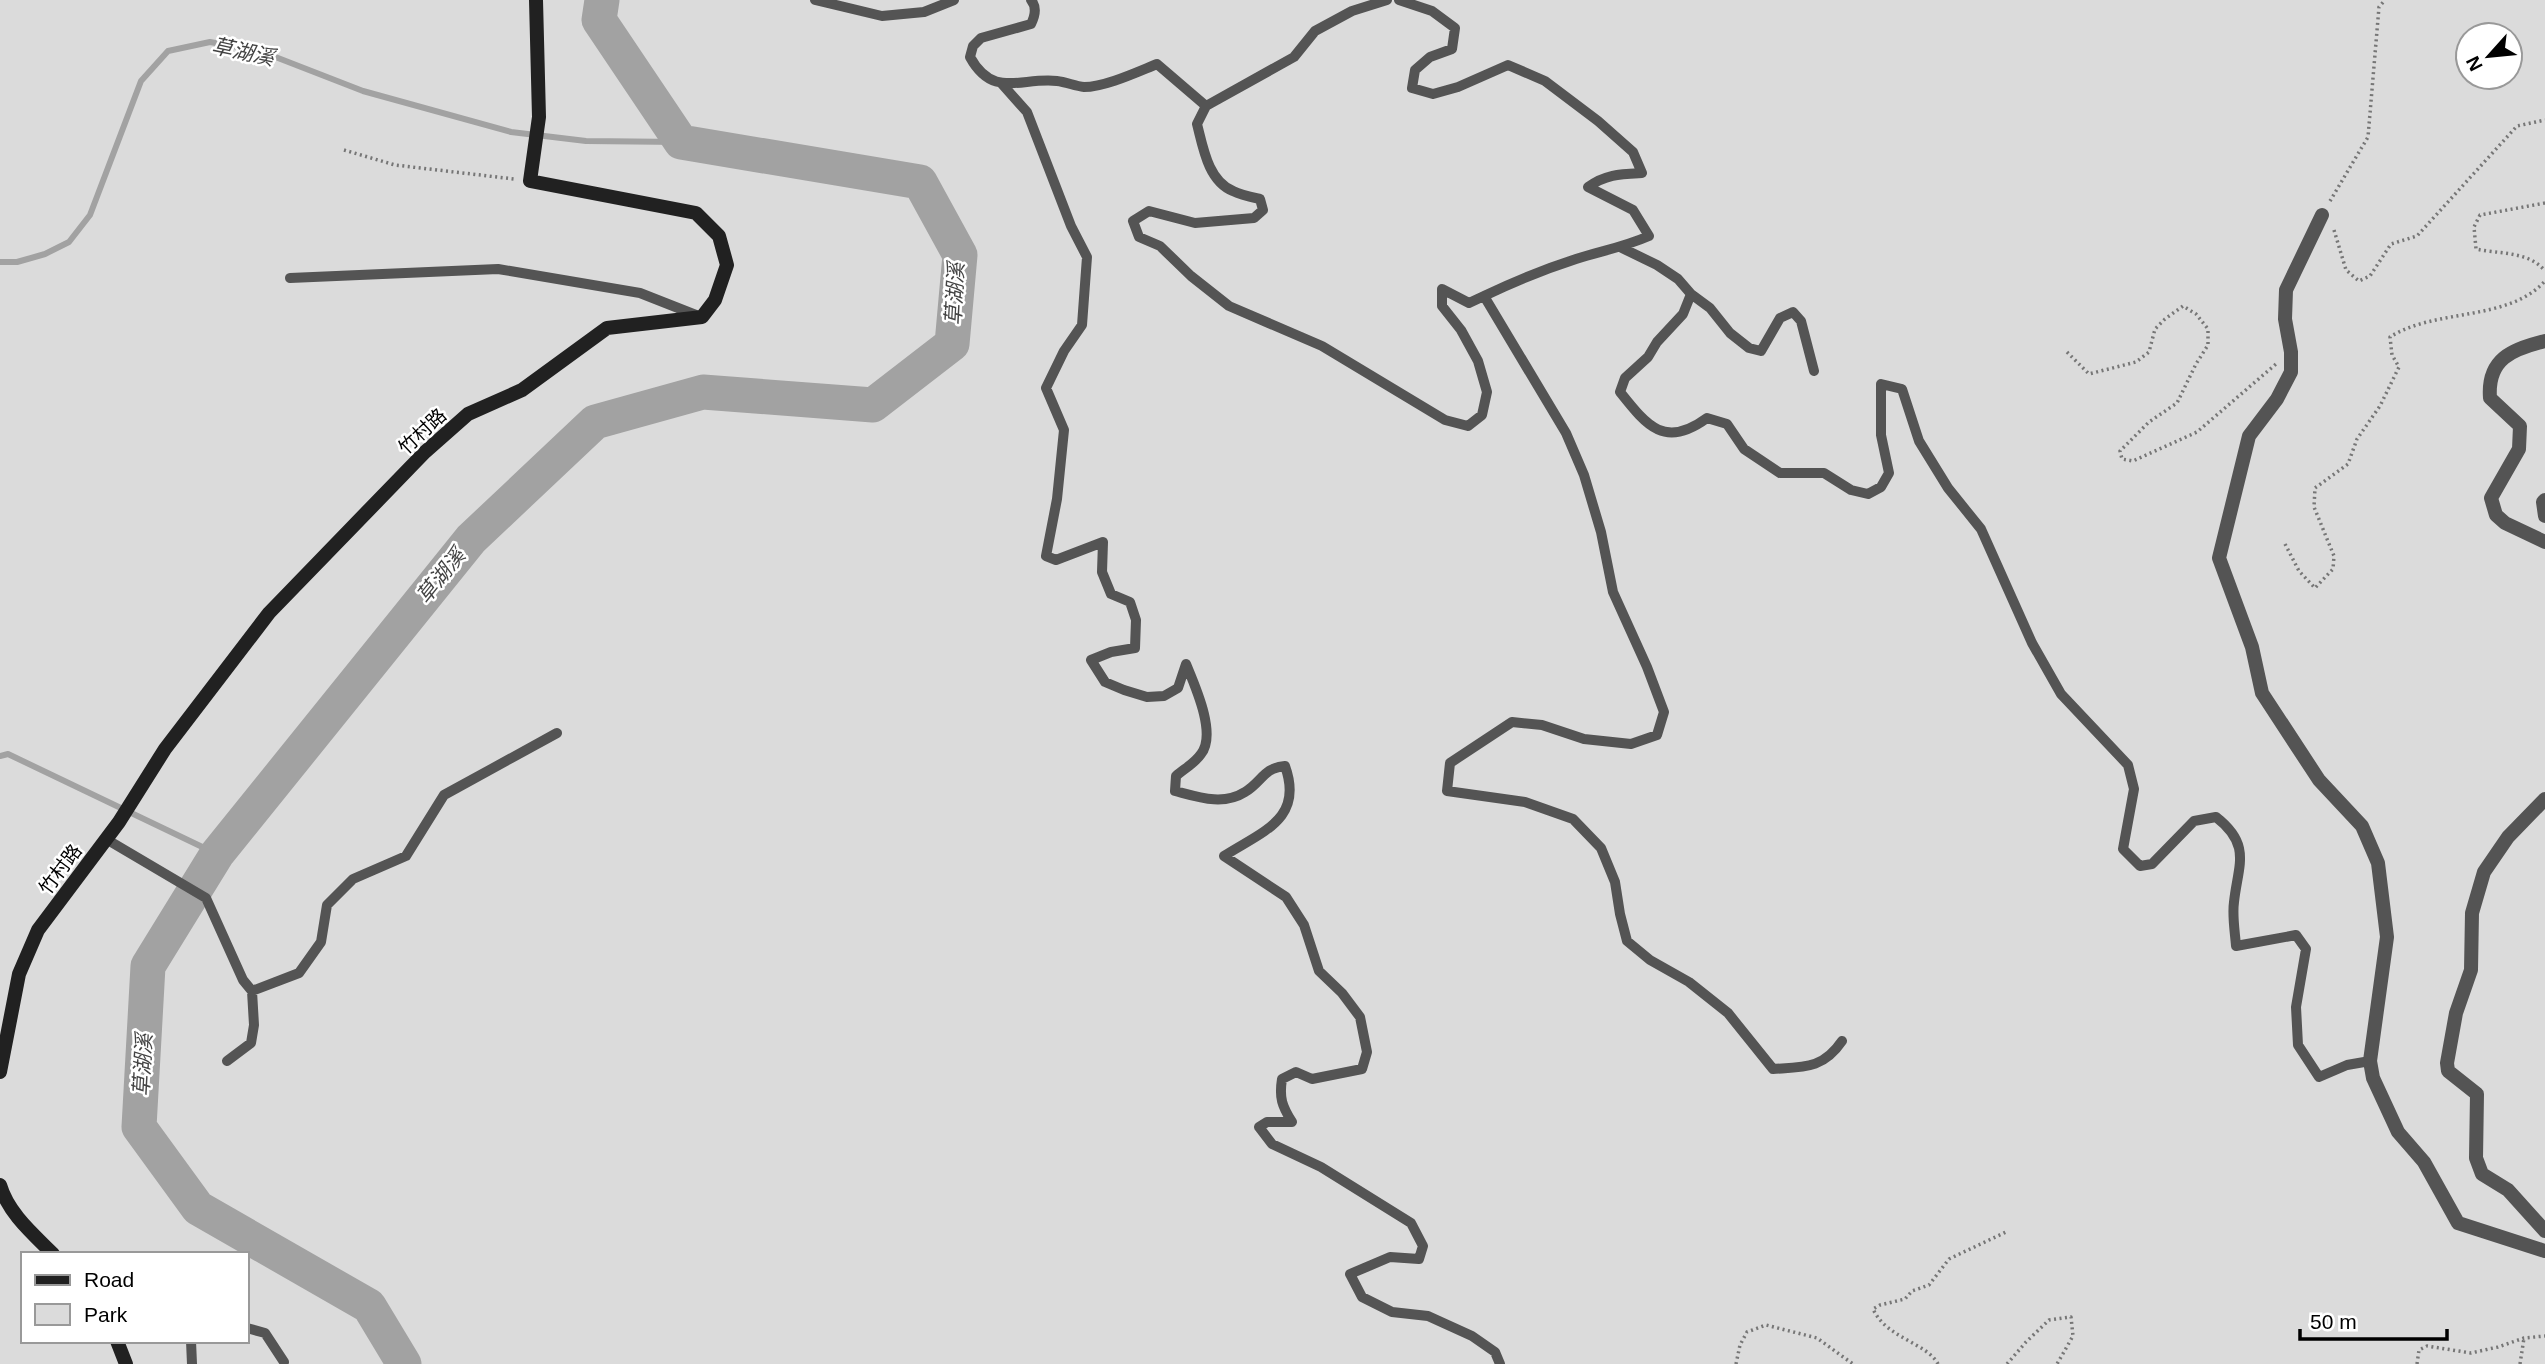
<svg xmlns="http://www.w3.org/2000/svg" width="2545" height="1364" font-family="Arial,'Noto Sans TC',sans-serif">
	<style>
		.green { fill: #dbdbdb; fill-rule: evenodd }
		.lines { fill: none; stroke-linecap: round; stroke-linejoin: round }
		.stream { stroke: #a2a2a2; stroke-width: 6 }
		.river { stroke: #a2a2a2; stroke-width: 35 }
		.path { stroke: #767676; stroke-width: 3.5; stroke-dasharray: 2 3.5; stroke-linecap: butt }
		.lane { stroke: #545454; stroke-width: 10 }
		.street { stroke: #545454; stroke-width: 14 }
		.secondary { stroke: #212121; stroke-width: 14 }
		.labels { text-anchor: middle; stroke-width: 5; stroke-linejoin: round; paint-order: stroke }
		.street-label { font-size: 19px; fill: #000; stroke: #fff }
		.water-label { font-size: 21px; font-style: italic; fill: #434343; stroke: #fff }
	</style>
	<rect width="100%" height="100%" fill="#fff"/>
	<path class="green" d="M0 0H2545V1364H0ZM2468 35H2510V77H2468ZM23 1254H247V1341H23Z"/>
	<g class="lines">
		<path class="stream" d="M0 262H17L45 254 69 242 90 215 141 81 168 51 210 42 260 51 363 91 511 132 586 141 681 142
			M0 756 8 754 217 854"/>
		<path class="river" d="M404 1364 369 1306 198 1208 139 1127 148 966 217 854 471 539 595 422 703 392 873 405 952 344 960 255 920 182 681 142 599 20 602 0"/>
		<path class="path" d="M344 150 395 165 514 179
			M2330 201 2368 137 2379 7 2385 0
			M2545 203 2480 215 2474 227 2476 249C2498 254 2529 251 2545 271
			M2334 230 2346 270 2359 281 2370 276 2391 244 2417 236 2517 126 2545 120
			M2067 352 2089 374 2136 362 2149 352 2155 329 2165 319 2183 306 2196 314 2208 329V345L2196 364 2177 403 2149 422 2120 451 2122 459 2133 461 2197 432 2276 364
			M2285 544 2299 571 2315 588 2333 569 2334 556 2314 507 2315 488 2348 464 2357 439 2380 406 2399 367 2392 355 2390 337C2435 308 2508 322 2545 281
			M1736 1364 1740 1345 1747 1332 1766 1325 1817 1338 1853 1364
			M1938 1364C1927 1343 1886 1338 1873 1309L1880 1305 1905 1299 1912 1291 1929 1285 1949 1259 2006 1232
			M2007 1364 2026 1342 2049 1320 2071 1317 2073 1336 2057 1364
			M2417 1364 2419 1350 2427 1346 2471 1353 2498 1347 2524 1338 2545 1336
			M2520 1364 2524 1338"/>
		<path class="lane" d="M815 0 882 16 924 12 954 0
			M1031 0C1037 7 1035 16 1031 24L981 38 973 46 970 57C993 99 1021 77 1057 81 1066 82 1075 86 1084 87 1105 87 1137 72 1157 64L1206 106 1294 57 1315 31 1352 11 1387 0
			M1399 0 1432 11 1455 28 1452 49 1430 57 1415 70 1412 88 1433 94 1458 87 1508 65 1545 81 1598 121 1633 152 1642 173C1621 174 1606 174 1588 187L1633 210 1649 236C1624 247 1601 251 1576 259 1545 269 1513 282 1484 296L1566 433 1584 475 1601 532 1613 592 1647 667 1664 712 1657 735 1631 744 1584 739 1542 725 1512 722 1450 763 1447 791 1525 802 1573 819 1601 848 1615 882 1620 914 1627 941 1650 960 1689 982 1728 1013 1773 1069C1804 1067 1823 1069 1842 1041
			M1002 84 1027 112 1071 226 1087 257 1082 325 1064 351 1046 388 1064 430 1057 499 1046 556 1056 560 1103 542 1102 572 1111 594 1130 602 1136 620 1135 648 1111 652 1091 660 1105 682 1124 690 1147 697 1164 696 1178 688 1186 664C1195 686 1217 734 1201 754 1195 763 1184 769 1176 776L1175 791C1198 797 1223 806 1245 792 1262 782 1263 768 1285 766 1304 819 1263 831 1224 856L1286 897 1304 925 1319 971 1342 993 1360 1017 1367 1052 1362 1069 1312 1079 1296 1072 1282 1079C1279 1098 1282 1106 1292 1122H1267L1259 1127 1272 1144 1321 1167 1411 1223 1423 1246 1419 1259 1390 1257 1350 1274 1362 1297 1392 1312 1428 1316 1472 1336 1495 1352 1500 1364
			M1206 106 1197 124C1203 147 1208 181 1233 191 1241 195 1251 197 1260 199L1263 210 1254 218 1195 223 1149 211 1133 221 1139 237 1160 246 1191 276 1229 306 1322 346 1445 420 1468 426 1482 415 1487 392 1478 361 1461 330 1442 306V289L1469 303 1484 296
			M1622 248 1657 265 1678 279 1691 294 1710 308 1730 333 1749 348 1761 351 1780 318 1793 312 1801 321 1814 371
			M290 278 498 269 640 293 701 317
			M1691 294 1683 314 1657 342 1648 357 1625 378 1620 392C1647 426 1665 449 1707 418L1727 424 1744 449 1780 473H1824L1851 490 1868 494 1881 487 1889 473 1881 435V384L1902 389 1919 441 1948 488 1981 529 2032 643 2061 694 2128 765 2134 789 2123 849 2140 866 2152 864 2194 821 2216 817C2252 845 2238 865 2234 902 2232 916 2235 932 2236 946L2296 935 2306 949 2296 1007 2298 1045 2319 1077 2347 1065 2370 1061
			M106 839 206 898 243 980 252 991 299 973 321 942 327 905 353 879 406 856 444 795 557 733
			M227 1061 251 1043 254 1025 252 991
			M247 1328 265 1333 284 1362
			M191 1341 192 1364"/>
		<path class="street" d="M2322 215 2286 290 2285 319 2291 352V372L2277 399 2249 436 2219 558 2252 647 2262 693 2319 780 2362 826 2378 863 2387 937 2370 1061 2373 1078 2398 1132 2424 1162 2458 1223 2545 1251
			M2545 341C2512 349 2487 359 2490 398L2520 426 2519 449 2491 498 2496 515 2505 523 2545 542
			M2545 500 2543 502 2545 516
			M2545 799 2508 837 2484 872 2472 913 2471 970 2456 1013 2447 1063 2448 1071 2477 1094 2476 1158 2482 1174 2508 1190 2545 1231"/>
		<path class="secondary" d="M0 1072 19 974 38 930 119 822 165 749 269 613 425 452 468 414 522 390 607 328 702 317 715 300 727 265 719 236 696 213 530 181 539 117 536 0
			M0 1185C8 1213 33 1234 53 1254
			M117 1341 126 1364"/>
	</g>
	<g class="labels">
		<g class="street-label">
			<text transform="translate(422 431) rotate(-43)" y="7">竹村路</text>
			<text transform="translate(60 869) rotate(-53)" y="7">竹村路</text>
		</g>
		<g class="water-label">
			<text transform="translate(243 52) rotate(12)" y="7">草湖溪</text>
			<text transform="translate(955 294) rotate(-87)" y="7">草湖溪</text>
			<text transform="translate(441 576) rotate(-51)" y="7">草湖溪</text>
			<text transform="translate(143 1065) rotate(-87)" y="7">草湖溪</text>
		</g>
	</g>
	<rect x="21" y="1252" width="228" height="91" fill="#ffffff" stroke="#999999" stroke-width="2"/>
	<rect x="35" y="1275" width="35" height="10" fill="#212121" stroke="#999999" stroke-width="2"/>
	<text x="84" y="1287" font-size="21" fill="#000000">Road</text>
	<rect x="35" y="1304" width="35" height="21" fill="#dbdbdb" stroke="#999999" stroke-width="2"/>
	<text x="84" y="1322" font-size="21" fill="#000000">Park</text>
	<g transform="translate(2489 56) rotate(243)"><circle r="33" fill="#ffffff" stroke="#999999" stroke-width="2"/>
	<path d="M0-5L12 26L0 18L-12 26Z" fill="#000000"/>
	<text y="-10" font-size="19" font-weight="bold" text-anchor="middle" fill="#000000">N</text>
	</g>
	<path d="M2300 1329v10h147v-10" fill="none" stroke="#000000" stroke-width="3.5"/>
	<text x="2310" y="1329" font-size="21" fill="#000000" stroke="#ffffff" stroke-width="5" paint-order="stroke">50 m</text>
</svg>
